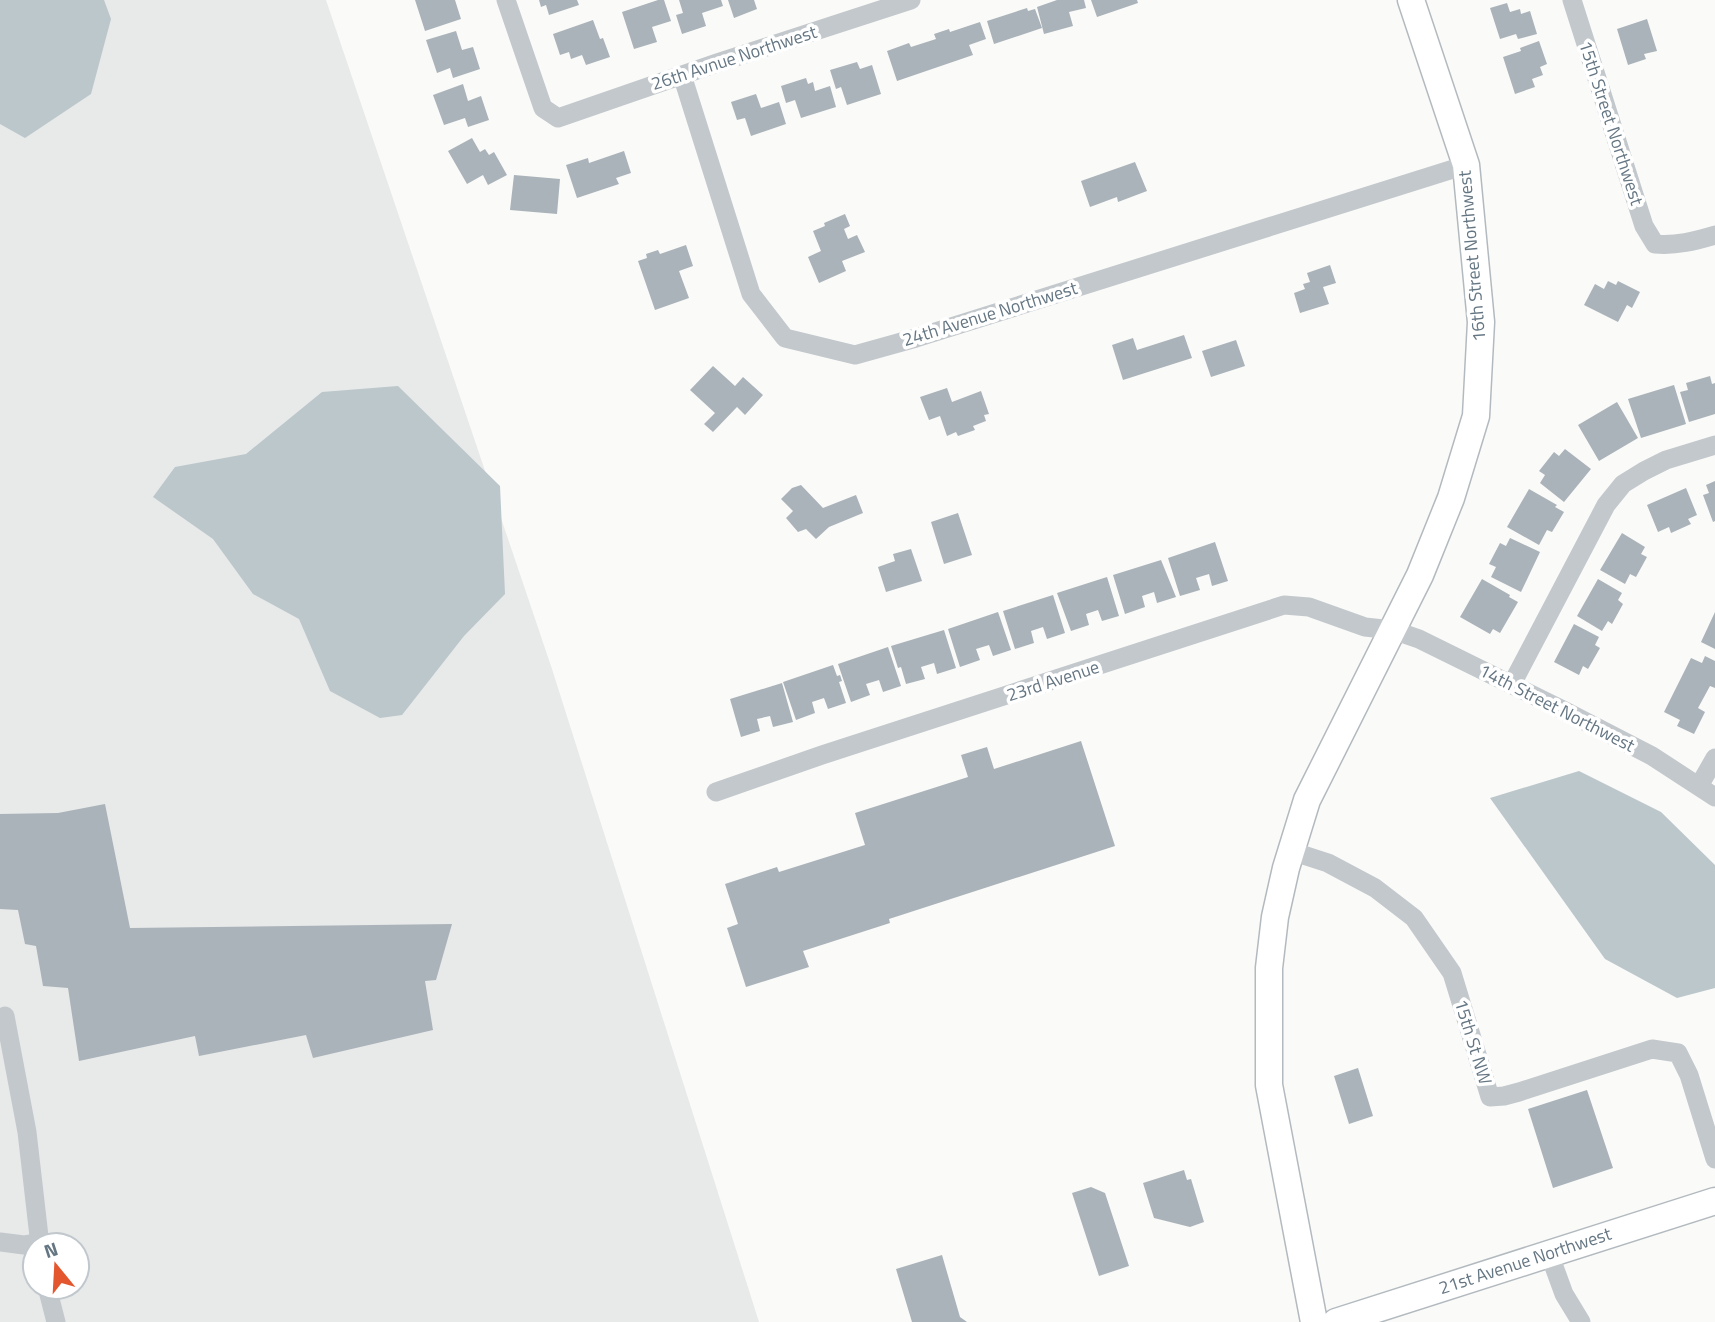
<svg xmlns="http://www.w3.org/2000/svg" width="1715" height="1322" font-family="'Titillium Web',sans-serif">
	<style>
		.built { fill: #e8e9e9; fill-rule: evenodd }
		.water { fill: #bbc7cb }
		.building { fill: #aab3b9 }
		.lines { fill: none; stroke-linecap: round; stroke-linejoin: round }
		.secondary-casing { stroke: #b3babf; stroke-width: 29 }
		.street { stroke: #c3c8cc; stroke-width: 19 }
		.secondary { stroke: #fff; stroke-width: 26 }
		.labels { text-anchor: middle; stroke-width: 7; stroke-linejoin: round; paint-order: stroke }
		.street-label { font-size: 18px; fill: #657683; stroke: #fff }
	</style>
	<rect width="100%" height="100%" fill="#fafaf8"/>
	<path class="built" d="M0 0H326L552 669 759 1322H0ZM35 1245H77V1287H35Z"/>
	<path class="water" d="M0 0H104L111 19 91 94 25 138 0 124Z
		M398 386 500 486 505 594 464 636 402 715 380 718 330 691 299 619 253 594 213 539 153 497 175 467 246 454 322 392Z
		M1579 771 1661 812 1715 865V988L1677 998 1605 959 1490 798Z"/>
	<path class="building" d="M415 0H455L461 19 425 31Z
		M539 0H577L579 5 549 15 546 5 541 7Z
		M658 0H664L671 21 652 27 657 42 634 49 622 12Z
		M679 0H721L723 6 702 13 706 26 682 34 676 15 683 13Z
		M728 0H754L757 9 734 18Z
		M1057 0H1084L1086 8 1069 12 1073 26 1044 34 1037 7Z
		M1091 0H1137L1138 3 1097 17Z
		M1507 3 1510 12 1520 9 1521 14 1530 11 1537 34 1518 39 1516 34 1500 39 1490 8Z
		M1027 8 1028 11 1035 9 1042 28 994 44 987 21Z
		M1647 19 1657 51 1644 54 1646 59 1628 65 1617 29Z
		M593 20 600 39 603 38 610 57 586 65 582 55 571 59 569 52 560 55 553 34Z
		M980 22 986 39 969 45 973 55 897 81 887 51 909 43 911 47 936 39 934 34 949 29 950 32Z
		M456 31 462 50 473 47 480 69 453 78 450 68 437 73 426 40Z
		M1539 41 1547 64 1540 67 1543 75 1532 79 1535 87 1515 94 1503 57 1521 51 1520 48Z
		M857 62 860 69 872 65 881 94 847 105 841 87 836 89 830 70Z
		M806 78 808 84 813 82 815 91 830 86 836 107 801 118 795 100 786 103 781 86Z
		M463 84 468 101 481 96 489 120 468 127 465 118 444 125 433 95Z
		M756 94 761 108 779 102 786 124 751 136 745 118 737 120 731 102Z
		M472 138 480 152 485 149 489 155 494 152 507 175 488 185 483 175 467 184 448 151Z
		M624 151 631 173 616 178 619 184 577 198 566 165 588 158 589 163Z
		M1135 162 1147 191 1118 202 1117 197 1090 207 1081 181Z
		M514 175 560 179 557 214 510 210Z
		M845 214 850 226 844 229 848 239 857 235 865 252 842 261 846 271 819 283 808 257 821 251 813 231 825 226 824 223Z
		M686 245 693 266 679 271 689 298 655 310 638 261 647 258 646 254 658 250 660 254Z
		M1330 265 1336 283 1323 287 1329 304 1300 313 1294 293 1305 289 1303 284 1310 282 1307 273Z
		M1608 281 1616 285 1618 281 1640 292 1632 308 1627 305 1618 322 1584 305 1595 284 1604 289Z
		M1184 335 1192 358 1123 380 1112 345 1133 338 1137 350Z
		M1236 340 1245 366 1211 377 1202 351Z
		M713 366 735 386 743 377 763 395 745 415 737 407 713 432 704 424 715 413 690 390Z
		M1710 376 1712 384 1715 383V414L1689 422 1680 392 1688 390 1686 383Z
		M1674 385 1686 424 1641 438 1628 399Z
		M947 388 952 402 981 391 989 414 984 415 986 421 973 426 975 430 958 436 956 432 947 436 940 416 929 420 920 397Z
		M1617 402 1638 438 1599 461 1578 425Z
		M1565 449 1591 469 1564 502 1540 483 1545 475 1539 471 1554 452 1559 456Z
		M1715 481V521L1713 522 1703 495 1709 493 1706 485Z
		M801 485 823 508 856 495 863 513 829 527 816 539 806 529 798 532 786 518 793 511 781 499 792 488Z
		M1686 488 1697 515 1688 519 1691 524 1671 533 1669 527 1658 532 1647 505Z
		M1529 489 1557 505 1555 507 1564 512 1552 532 1547 530 1539 545 1507 527Z
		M958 513 972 555 944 564 931 522Z
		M1622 533 1645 547 1641 554 1647 557 1636 577 1630 574 1625 584 1600 570Z
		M1510 538 1540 552 1521 592 1491 577 1496 567 1489 564 1500 543 1506 546Z
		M1215 542 1228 581 1212 586 1209 574 1196 578 1200 590 1180 596 1168 558Z
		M911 549 922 581 886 592 878 567 895 561 893 554Z
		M1161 560 1176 597 1157 603 1154 592 1142 596 1145 607 1125 614 1113 575Z
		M1107 577 1119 616 1102 621 1098 610 1086 614 1089 625 1071 631 1057 593Z
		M1482 579 1510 595 1509 597 1518 602 1500 633 1493 629 1490 634 1460 617Z
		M1598 579 1622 593 1618 600 1623 604 1612 624 1608 621 1602 631 1577 616Z
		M1053 595 1065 633 1047 639 1043 627 1031 631 1034 643 1015 649 1003 611Z
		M998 612 1011 650 993 656 989 645 976 649 980 660 960 667 948 629Z
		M1715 612V649L1701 642Z
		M1574 624 1599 637 1595 645 1600 648 1588 669 1583 666 1579 675 1554 662Z
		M944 630 956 668 937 674 934 663 921 667 925 679 906 684 901 667 898 668 891 646Z
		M888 647 901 686 883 692 879 680 866 684 870 695 851 702 838 664Z
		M1705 656 1715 661V688L1710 686 1698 708 1705 712 1694 734 1677 726 1680 720 1664 712 1691 658 1702 663Z
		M833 665 837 676 840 675 842 681 839 682 846 703 828 709 824 698 812 702 815 713 796 720 783 682Z
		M782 683 793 722 773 727 770 716 757 719 760 731 741 737 730 699Z
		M1081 741 1115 846 889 919 890 923 803 951 809 967 746 987 727 928 738 924 725 884 777 867 779 872 865 845 855 813 968 777 961 755 987 747 994 769Z
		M105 804 130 928 452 924 436 980 425 981 433 1030 313 1058 306 1035 199 1056 195 1036 79 1061 68 988 43 986 36 946 25 944 18 910 0 909V814L58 813Z
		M1358 1068 1373 1116 1349 1124 1334 1076Z
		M1587 1090 1613 1168 1553 1188 1528 1109Z
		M1184 1170 1187 1180 1191 1179 1204 1222 1190 1227 1154 1218 1143 1183Z
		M1091 1187 1105 1193 1129 1266 1099 1276 1072 1193Z
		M942 1255 960 1317 967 1322H912L896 1269Z"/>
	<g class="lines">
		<g class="secondary-casing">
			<path id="secondary" d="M1314 1322 1269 1085V968L1275 917 1286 868 1307 800 1420 575 1451 498 1476 416 1481 322 1466 165 1411 0
				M1336 1322 1715 1201"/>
		</g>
		<path class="street" d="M506 0 543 108 558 118 717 63 911 0
			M1572 0 1644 226 1655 244C1676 246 1695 241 1715 235
			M682 75 751 294 785 338 855 355 916 338 1466 165
			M1512 684 1606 505 1623 484 1644 471 1666 460 1715 445
			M1699 786 1715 758
			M716 792 822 755 1284 605 1309 607 1365 627 1393 630 1419 639 1565 711 1652 756 1715 797
			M1291 851 1328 863 1375 888 1414 918 1452 973 1490 1097 1504 1096 1519 1092 1652 1049 1678 1053 1689 1075 1715 1159
			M5 1016 27 1132 40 1245
			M0 1242 24 1245 40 1242
			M1549 1253 1564 1294 1581 1322
			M47 1287 56 1322"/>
		<use href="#secondary" class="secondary"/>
	</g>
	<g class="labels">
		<g class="street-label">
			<text transform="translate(734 58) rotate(-18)" y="6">26th Avnue Northwest</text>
			<text transform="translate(1611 123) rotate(72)" y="6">15th Street Northwest</text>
			<text transform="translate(1472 256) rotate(-95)" y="6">16th Street Northwest</text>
			<text transform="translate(990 314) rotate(-17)" y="6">24th Avenue Northwest</text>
			<text transform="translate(1053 681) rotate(-18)" y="6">23rd Avenue</text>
			<text transform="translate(1557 708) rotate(27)" y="6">14th Street Northwest</text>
			<text transform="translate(1473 1042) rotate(73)" y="6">15th St NW</text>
			<text transform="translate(1525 1261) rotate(-18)" y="6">21st Avenue Northwest</text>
		</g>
	</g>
	<g transform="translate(56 1266) rotate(342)"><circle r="33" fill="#ffffff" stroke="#c1c8cd" stroke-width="2"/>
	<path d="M0-5L12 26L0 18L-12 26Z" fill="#e4572e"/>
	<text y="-10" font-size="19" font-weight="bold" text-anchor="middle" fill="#657683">N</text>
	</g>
</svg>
